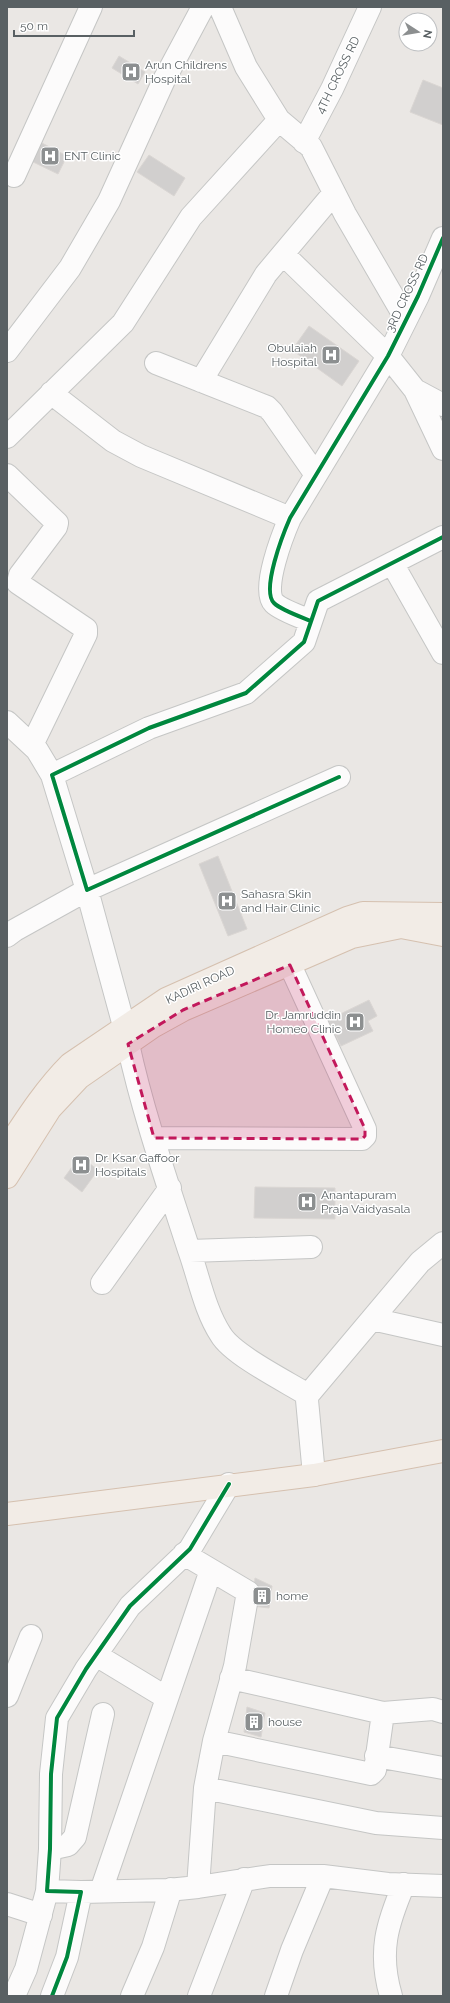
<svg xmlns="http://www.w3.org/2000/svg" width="450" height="2003" font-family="Raleway,sans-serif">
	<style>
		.building { fill: #d1cfce; stroke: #dad6d3 }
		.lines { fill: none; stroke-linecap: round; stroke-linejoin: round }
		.minor-casing { stroke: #c5c6c5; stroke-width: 24 }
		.major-casing { stroke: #d5c0af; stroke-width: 24 }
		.minor { stroke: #fcfbfb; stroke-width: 22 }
		.major { stroke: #f2ece6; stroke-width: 22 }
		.cycleway-casing { stroke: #fff; stroke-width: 6 }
		.cycleway { stroke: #00873e; stroke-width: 4 }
		.marked { fill: #c2185b; fill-opacity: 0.2; stroke: #c2185b; stroke-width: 3; stroke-dasharray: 8 5; stroke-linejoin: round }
		.labels { text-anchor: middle; stroke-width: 3; stroke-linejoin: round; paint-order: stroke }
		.poi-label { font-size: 12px; fill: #596063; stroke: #fff; text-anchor: start }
		.street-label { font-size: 12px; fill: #596063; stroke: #fff }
	</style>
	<rect width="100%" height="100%" fill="#eae7e4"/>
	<path class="building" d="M119 56 145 72 138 84 112 68Z
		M423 80 443 88V125L410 112Z
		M36 140 67 156 58 174 27 159Z
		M149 155 185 178 174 196 137 172Z
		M309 326 359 361 342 386 292 350Z
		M218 856 247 929 228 936 199 864Z
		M369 1000 377 1016 368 1021 373 1031 341 1046 328 1020Z
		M80 1156 98 1170 82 1192 64 1178Z
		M255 1187 335 1188V1219L254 1218Z
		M255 1578 272 1586 269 1608 252 1606Z
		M247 1707 265 1713 261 1737 244 1732Z"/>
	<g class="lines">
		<g class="minor-casing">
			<path id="minor" d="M220 7 246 67 279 120 311 147 345 214 406 319
				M304 142 332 89 370 7
				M14 176 91 7
				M283 254 388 356 415 390 443 449
				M7 351 70 268 109 201 164 80 203 7
				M156 363 267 407 272 412 316 475
				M201 381 266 274 334 193
				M415 390 443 405
				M51 393 113 441 141 456 290 518
				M7 437 123 323 191 217 279 120
				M7 475 57 523 56 527 20 575 18 583 86 629V634L32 745
				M392 563 443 653
				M311 621C301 617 281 610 274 603 261 590 283 534 290 518L388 356 418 296 443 238
				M7 722 37 750 52 775
				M339 777 87 890 52 775 149 728 246 693 304 642 318 601 443 537
				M7 936 15 930 87 890 124 1026
				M128 1044C143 1113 167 1182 189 1250 199 1278 205 1311 221 1335 233 1355 287 1382 308 1395
				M154 1138 362 1139 365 1136V1129L290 965
				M190 1251 311 1247
				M102 1283 170 1188
				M372 1319 443 1335
				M314 1475 307 1400 308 1395 420 1262 443 1243
				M96 1655 167 1698
				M231 1678 383 1713
				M7 1696 31 1636
				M214 1741 371 1774 375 1770 383 1713 433 1709 443 1712
				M376 1756 443 1768
				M205 1788 376 1823 443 1828
				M50 1849 68 1845 75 1837 103 1714
				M323 1876 388 1884 443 1886
				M198 1887 270 1876H323L292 1950 276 1996
				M101 1891 211 1570
				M81 1892 168 1890 198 1887 205 1788 214 1741 235 1666 248 1592 184 1554
				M7 1904 41 1915
				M14 1996 26 1969 47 1891
				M52 1996 67 1957 81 1892 47 1891 50 1849 51 1774 57 1718 86 1669 130 1606 190 1549 229 1484
				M132 1996 153 1947 171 1889
				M199 1996 244 1879
				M391 1996C378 1952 387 1924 404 1884"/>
		</g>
		<g class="major-casing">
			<path id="major" d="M7 1148C26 1119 45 1089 70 1064L166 999 347 918 363 913 443 914
				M7 1177 50 1109 79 1078 154 1026 183 1010 352 937 401 927 443 935
				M7 1514 314 1475 443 1451"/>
		</g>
		<use href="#minor" class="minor"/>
		<use href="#major" class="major"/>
		<g class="cycleway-casing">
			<path id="cycleway" d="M311 621C301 617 281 610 274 603 261 590 283 534 290 518L388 356 418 296 443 238
				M339 777 87 890 52 775 149 728 246 693 304 642 318 601 443 537
				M52 1996 67 1957 81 1892 47 1891 50 1849 51 1774 57 1718 86 1669 130 1606 190 1549 229 1484"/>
		</g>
		<use href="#cycleway" class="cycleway"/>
	</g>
	<path class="marked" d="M290 965 365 1129V1136L362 1139 154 1138 128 1044 183 1010Z"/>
	<defs>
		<g id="hospital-square" transform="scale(1)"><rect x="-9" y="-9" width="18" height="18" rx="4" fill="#8c8f90" stroke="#fff"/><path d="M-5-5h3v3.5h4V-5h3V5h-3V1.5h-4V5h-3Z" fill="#fff"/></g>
		<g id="building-square" transform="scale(1)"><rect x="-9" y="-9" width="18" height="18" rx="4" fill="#8c8f90" stroke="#fff"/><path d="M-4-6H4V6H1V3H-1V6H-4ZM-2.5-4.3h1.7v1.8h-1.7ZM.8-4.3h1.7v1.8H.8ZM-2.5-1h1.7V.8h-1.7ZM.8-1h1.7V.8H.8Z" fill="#fff"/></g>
	</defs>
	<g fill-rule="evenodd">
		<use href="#hospital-square" x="131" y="72"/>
		<use href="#hospital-square" x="50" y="156"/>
		<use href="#hospital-square" x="331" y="355"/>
		<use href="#hospital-square" x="227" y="901"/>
		<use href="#hospital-square" x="355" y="1022"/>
		<use href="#hospital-square" x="81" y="1165"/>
		<use href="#hospital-square" x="307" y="1202"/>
		<use href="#building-square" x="262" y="1596"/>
		<use href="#building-square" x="254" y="1722"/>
	</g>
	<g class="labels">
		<g class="poi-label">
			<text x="145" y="69">Arun Childrens<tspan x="145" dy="14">Hospital</tspan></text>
			<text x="64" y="160">ENT Clinic</text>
			<text x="317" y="352" text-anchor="end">Obulaiah<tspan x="317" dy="14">Hospital</tspan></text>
			<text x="241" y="898">Sahasra Skin<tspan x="241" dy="14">and Hair Clinic</tspan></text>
			<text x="341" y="1019" text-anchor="end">Dr. Jamruddin<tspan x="341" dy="14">Homeo Clinic</tspan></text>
			<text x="95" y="1162">Dr. Ksar Gaffoor<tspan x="95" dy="14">Hospitals</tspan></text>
			<text x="321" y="1199">Anantapuram<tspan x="321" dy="14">Praja Vaidyasala</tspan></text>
			<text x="276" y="1600">home</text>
			<text x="268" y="1726">house</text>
		</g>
		<g class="street-label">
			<text transform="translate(338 75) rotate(-64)" y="4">4TH CROSS RD</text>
			<text transform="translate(407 293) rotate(-65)" y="4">3RD CROSS RD</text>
			<text transform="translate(200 985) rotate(-25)" y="4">KADIRI ROAD</text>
		</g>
	</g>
	<rect width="450" height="2003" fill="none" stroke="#596063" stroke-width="16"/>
	<g transform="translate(418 32) rotate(102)"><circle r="19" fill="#ffffff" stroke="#bdbfc1"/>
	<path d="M0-3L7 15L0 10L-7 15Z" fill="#8c8f90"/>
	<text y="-6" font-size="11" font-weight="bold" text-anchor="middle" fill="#596063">N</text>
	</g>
	<path d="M14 30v6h120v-6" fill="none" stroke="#596063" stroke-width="2"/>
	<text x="20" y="30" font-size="12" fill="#596063" stroke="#ffffff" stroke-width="3" paint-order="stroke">50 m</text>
</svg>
